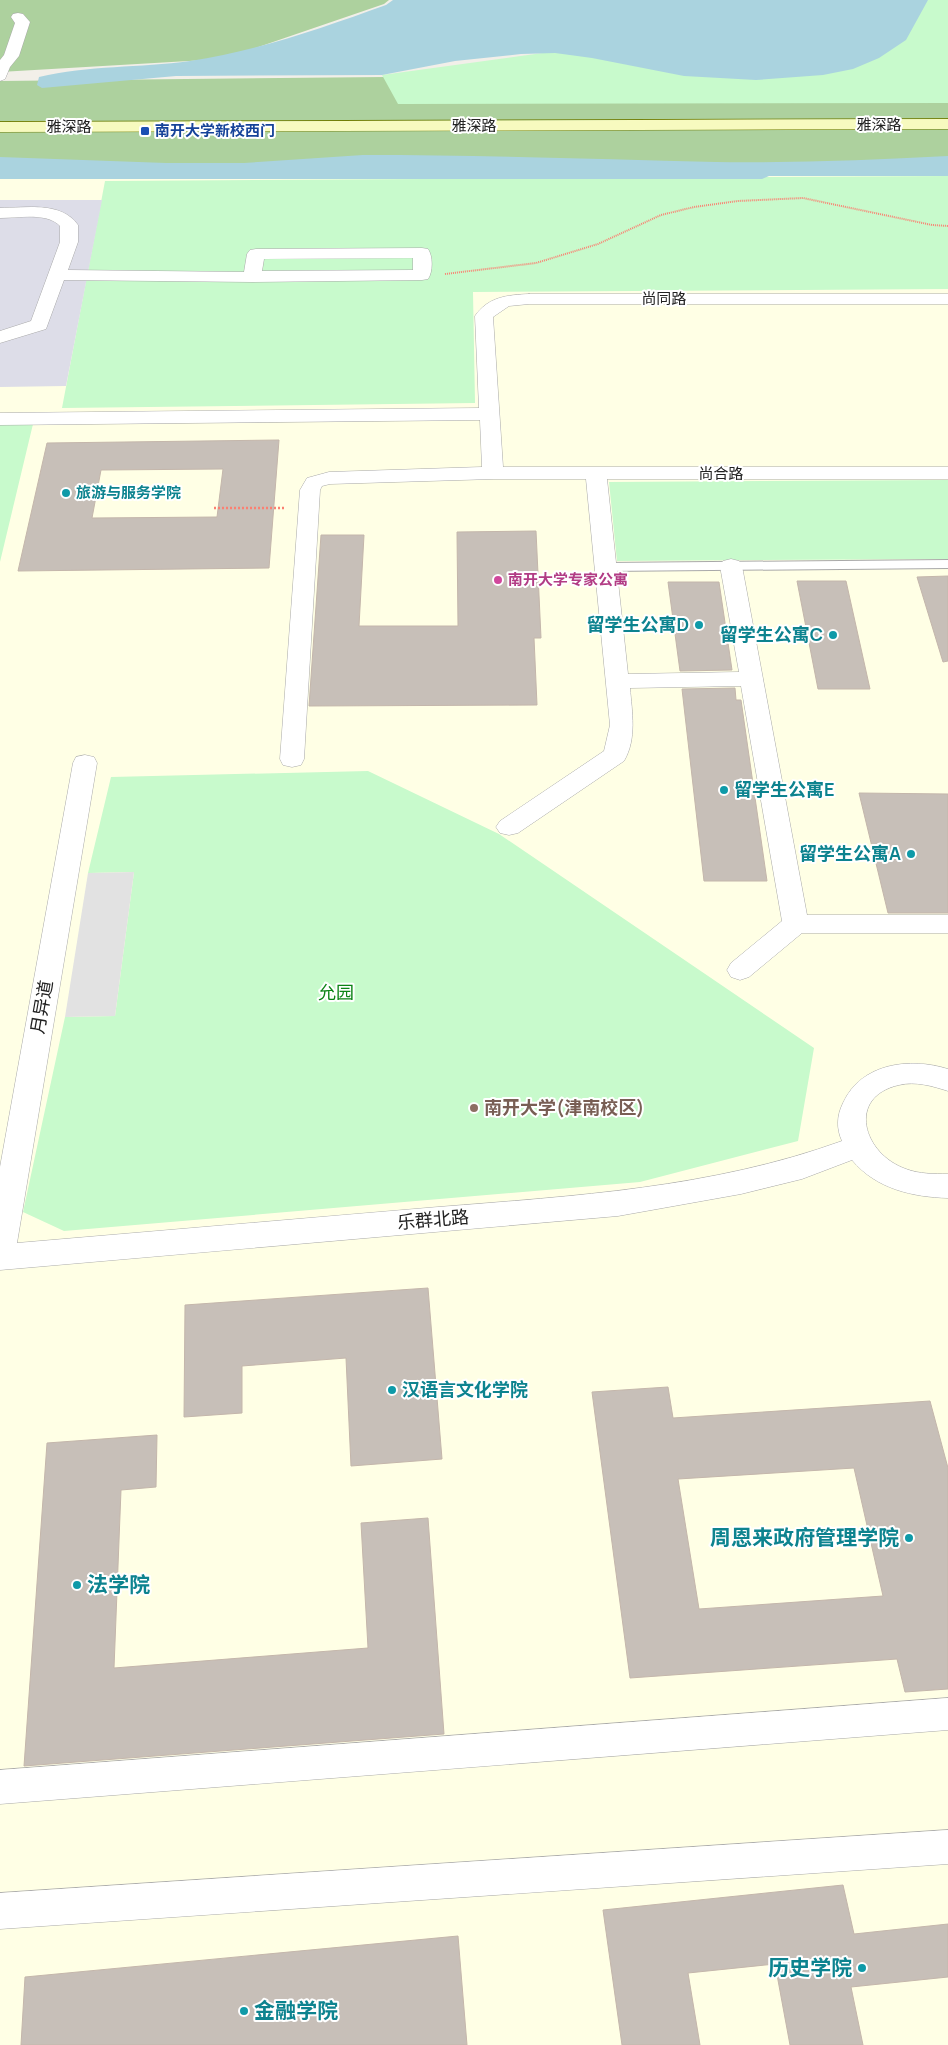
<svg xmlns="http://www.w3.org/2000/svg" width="948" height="2045" font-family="Manrope,'Noto Sans SC',sans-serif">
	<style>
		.education { fill: #ffffe5 }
		.forest { fill: #add19e }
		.park { fill: #c8facc }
		.parking { fill: #e2e2e2 }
		.plaza { fill: #dddde8 }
		.water { fill: #aad3df }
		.building { fill: #c7bfb8; stroke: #c4b6ab; fill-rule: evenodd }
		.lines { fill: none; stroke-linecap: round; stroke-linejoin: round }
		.service-casing { stroke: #a9a9a9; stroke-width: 2 }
		.pedestrian-casing { stroke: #a9a9a9; stroke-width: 1 }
		.minor-casing { stroke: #a9a9a9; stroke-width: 1 }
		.secondary-casing { stroke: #707d05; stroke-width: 1 }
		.path-far1 { stroke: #fa8072; stroke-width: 2; stroke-dasharray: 1 1; stroke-linecap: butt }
		.path { stroke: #fa8072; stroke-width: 2.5; stroke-dasharray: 2 2; stroke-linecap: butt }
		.service { fill: #fff; fill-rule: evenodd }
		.pedestrian { fill: #fff; fill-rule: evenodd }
		.minor { fill: #fff; fill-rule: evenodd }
		.secondary { fill: #f7fabf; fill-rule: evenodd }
		.transit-dot { fill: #1a4fb4; stroke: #fff; stroke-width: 2 }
		.culture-dot { fill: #0f9aa8; stroke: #fff; stroke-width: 2 }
		.hotel-dot { fill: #d1479c; stroke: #fff; stroke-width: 2 }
		.education-dot { fill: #8d6e63; stroke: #fff; stroke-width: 2 }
		.labels { text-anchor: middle; stroke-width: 4; stroke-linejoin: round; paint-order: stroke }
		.far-street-label { font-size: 15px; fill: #222; stroke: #fff }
		.far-transit-label { font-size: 15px; font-weight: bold; fill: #164399; stroke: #fff; text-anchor: start }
		.far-culture-label { font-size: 15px; font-weight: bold; fill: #0d838f; stroke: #fff; text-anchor: start }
		.far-hotel-label { font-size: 15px; font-weight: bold; fill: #b23c85; stroke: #fff; text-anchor: start }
		.culture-label { font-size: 18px; font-weight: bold; fill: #0d838f; stroke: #fff; text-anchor: end }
		.park-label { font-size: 18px; fill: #0c8416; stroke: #fff }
		.street-label { font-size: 18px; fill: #222; stroke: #fff }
		.education-label { font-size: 18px; font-weight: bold; fill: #785e54; stroke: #fff; text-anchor: start }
		.near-culture-label { font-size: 21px; font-weight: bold; fill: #0d838f; stroke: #fff; text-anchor: end }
	</style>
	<rect width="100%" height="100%" fill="#f2efe9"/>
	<path class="education" d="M0 155 948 168V2045H0Z"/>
	<path class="forest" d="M0 0H389L384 4 223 59 0 72Z
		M385 77 948 86V166L0 163V81Z"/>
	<path class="park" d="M929 0H948V103L398 104 382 75Z
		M948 176V289L473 292 475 403 62 408 105 181Z
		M0 424H33L0 562Z
		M948 480V559L617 561 609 482Z
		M368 771 499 834 814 1048 798 1141 640 1182 64 1231 23 1212 65 1017 115 1016 134 872 88 873 111 777Z"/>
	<path class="parking" d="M134 872 115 1016 65 1017 88 873Z"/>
	<path class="plaza" d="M0 200H102L66 386 0 387Z"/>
	<path class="water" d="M393 0H928L906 40 879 58 853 69 823 75 756 80 684 76 592 58 555 53 521 54 455 61 382 75 176 76 42 88 37 85 39 77C88 65 140 68 190 61 257 51 322 28 386 5Z
		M363 155C481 155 599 159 716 162 793 163 871 160 948 156V176H769L762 179H0V157L166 163H244Z"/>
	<path class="building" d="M279 440 269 568 18 571 47 443ZM223 469 217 517 92 518 101 470Z
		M536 531 541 638H534L537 705 309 706 321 535H364L359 626H458L457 532Z
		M948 576V661L943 662 917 577Z
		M797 581H846L870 689H818Z
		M668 582H719L732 670 680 671Z
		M735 688 736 700H741L767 881H704L682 689Z
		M859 793 948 794V913H888Z
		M428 1288 442 1459 351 1466 346 1358 242 1366V1413L184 1417 185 1305Z
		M668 1387 673 1418 930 1401 948 1468V1689L905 1692 897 1659 630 1678 592 1392ZM854 1468 883 1596 699 1609 678 1479Z
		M157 1435 156 1487 121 1490 114 1668 368 1648 361 1523 428 1518 444 1734 24 1766 47 1443Z
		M843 1885 854 1934 948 1924V1977L851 1987 863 2045H790L775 1964 688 1973 700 2045H622L603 1910Z
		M458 1936 467 2045H21L25 1977Z"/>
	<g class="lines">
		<g class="service-casing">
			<path id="service" d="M948 560V568L606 571 600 567 606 563Z"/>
		</g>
		<g class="pedestrian-casing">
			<path id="pedestrian" d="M948 1698V1730L0 1804V1770Z
				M948 1830V1864L0 1929V1893Z"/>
		</g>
		<g class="minor-casing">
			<path id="minor" d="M18 13 23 14 30 22 19 56 10 67 5 79 0 81V60L4 55 15 23 11 17 13 14Z
				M0 208C26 208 61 201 78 225V242L68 270 244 272 247 254 250 250 256 249 422 248 428 249C433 256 433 272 428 279L422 280 252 282 64 280 46 329 0 343V331L31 321 60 242V226C47 212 18 218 0 218ZM413 258V270L262 271 264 259Z
				M529 294H948V304H529L509 306 493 317 503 467H948V479H607L628 674 739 672 720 566 723 561 731 559 739 561 742 566 807 915H948V933H802L749 977 740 980 731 977 727 970 731 963 782 921 741 686 630 688C632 712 637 739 624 761L518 833 509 835 500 833 496 827 500 821 604 751 610 725 586 479H493L330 484 322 486 320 490 304 759 301 765 292 767 283 765 280 759 300 490 307 478 329 472 482 467 480 420 0 425V413L479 408 475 316C488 297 507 295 529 294Z
				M85 755 94 757 97 763 17 1243C157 1231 298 1219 438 1207 574 1196 712 1188 842 1141 836 1128 837 1115 843 1103 861 1063 910 1057 948 1069V1091C932 1086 916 1081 899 1085 846 1097 863 1154 906 1169 919 1174 934 1174 948 1174V1198C913 1197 876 1189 852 1160L802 1179 741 1194 618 1216 0 1270V1167L73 763 76 757Z"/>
		</g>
		<g class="secondary-casing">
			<path id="secondary" d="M948 119V129L0 132V122Z"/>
		</g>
		<path class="path-far1" d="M445 274 536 263 598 244 661 215 694 207 738 201 803 198 932 225 948 226"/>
		<path class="path" d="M214 508H286"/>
		<use href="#service" class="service"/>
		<use href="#pedestrian" class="pedestrian"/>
		<use href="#minor" class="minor"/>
		<use href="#secondary" class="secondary"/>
	</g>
	<rect class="transit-dot" x="140" y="126" width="10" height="10" rx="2.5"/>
	<g class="culture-dot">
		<circle cx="66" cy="493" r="5"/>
		<circle cx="699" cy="625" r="5"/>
		<circle cx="833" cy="635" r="5"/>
		<circle cx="724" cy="790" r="5"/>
		<circle cx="911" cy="854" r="5"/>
		<circle cx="392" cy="1390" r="5"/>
		<circle cx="909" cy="1538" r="5"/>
		<circle cx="77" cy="1585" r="5"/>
		<circle cx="862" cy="1968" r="5"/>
		<circle cx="244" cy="2011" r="5"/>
	</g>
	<circle class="hotel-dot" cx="498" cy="580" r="5"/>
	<circle class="education-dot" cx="474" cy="1108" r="5"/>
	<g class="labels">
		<g class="far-street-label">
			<text x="879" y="130">雅深路</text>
			<text x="474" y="131">雅深路</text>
			<text x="69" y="132">雅深路</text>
			<text x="664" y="304">尚同路</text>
			<text x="721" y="479">尚合路</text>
		</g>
		<g class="far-transit-label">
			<text x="155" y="136">南开大学新校西门</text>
		</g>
		<g class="far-culture-label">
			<text x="76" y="498">旅游与服务学院</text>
		</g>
		<g class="far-hotel-label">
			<text x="508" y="585">南开大学专家公寓</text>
		</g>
		<g class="culture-label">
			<text x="689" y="631">留学生公寓D</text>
			<text x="823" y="641">留学生公寓C</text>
			<text x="734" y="796" text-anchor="start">留学生公寓E</text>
			<text x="901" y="860">留学生公寓A</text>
			<text x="402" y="1396" text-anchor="start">汉语言文化学院</text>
		</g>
		<g class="park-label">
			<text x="336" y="999">允园</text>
		</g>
		<g class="street-label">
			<text transform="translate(42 1007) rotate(-80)" y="6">月异道</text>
			<text transform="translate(433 1220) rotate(-5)" y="6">乐群北路</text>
		</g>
		<g class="education-label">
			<text x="484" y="1114">南开大学(津南校区)</text>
		</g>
		<g class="near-culture-label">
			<text x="899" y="1545">周恩来政府管理学院</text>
			<text x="87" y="1592" text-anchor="start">法学院</text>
			<text x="852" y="1975">历史学院</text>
			<text x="254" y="2018" text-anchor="start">金融学院</text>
		</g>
	</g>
</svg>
